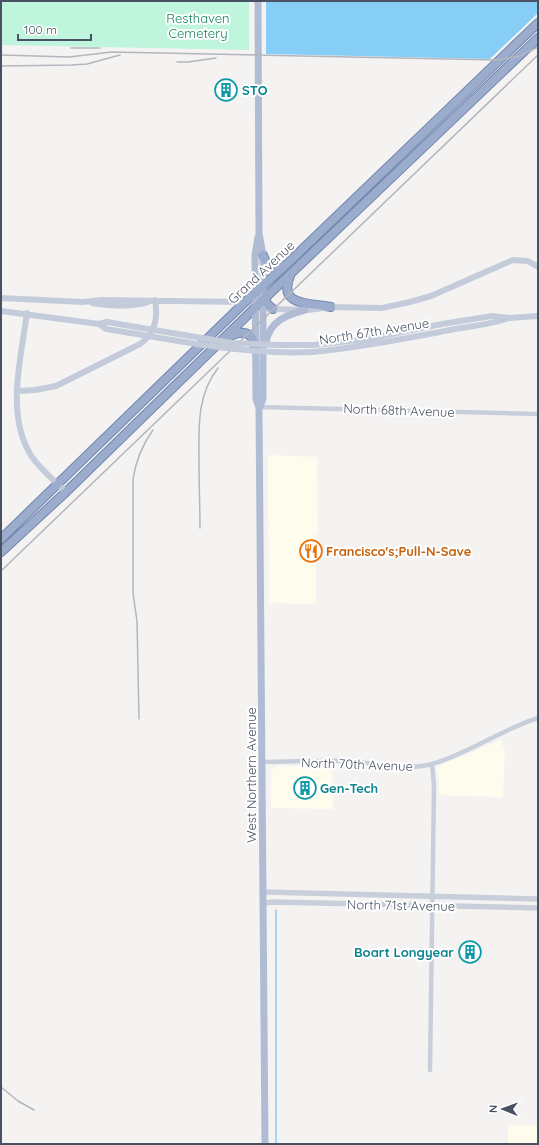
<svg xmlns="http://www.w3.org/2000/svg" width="539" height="1145" font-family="Quicksand,sans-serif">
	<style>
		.commercial { fill: #fefced }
		.green { fill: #bef5dc }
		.water { fill: #87cef6 }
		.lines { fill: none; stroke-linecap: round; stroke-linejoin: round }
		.stream { stroke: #87cef6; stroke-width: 1.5 }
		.trunk-casing { stroke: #7186b1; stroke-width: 10 }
		.minor { stroke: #c8cfdb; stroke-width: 4.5 }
		.tertiary { stroke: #c8cfdb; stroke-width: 5.5 }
		.secondary { stroke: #c4ccdc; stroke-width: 6 }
		.primary { stroke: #b0bcd3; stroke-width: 7 }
		.trunk { stroke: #9baccc; stroke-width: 8 }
		.rail { stroke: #b4b6bd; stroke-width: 1.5 }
		.secondary-bridge { stroke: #c4ccdc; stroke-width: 6 }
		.labels { text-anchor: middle; stroke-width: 4; stroke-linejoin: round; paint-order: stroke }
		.park-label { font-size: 13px; fill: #0e825a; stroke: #fff }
		.culture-label { font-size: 13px; font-weight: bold; fill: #0d838f; stroke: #fff; text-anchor: start }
		.street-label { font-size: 13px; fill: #485262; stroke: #fff }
		.food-label { font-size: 13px; font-weight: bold; fill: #c56008; stroke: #fff; text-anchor: start }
	</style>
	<rect width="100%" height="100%" fill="#f5f3f2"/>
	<path class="commercial" d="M268 455 317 457 318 533H316V604L269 603Z
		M500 740 505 750 503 797 439 795V780L437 770 438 767Z
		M277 766H332L333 809 271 808V771Z
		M508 1125H538V1144H508Z"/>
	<path class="green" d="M1 1H249V50L1 45Z"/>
	<path class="water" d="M266 1H538V13L491 58 489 59 266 54Z"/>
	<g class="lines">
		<path class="stream" d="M276 910V1144"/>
		<g class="trunk-casing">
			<path id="trunk" d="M263 255C267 267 274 271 286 265
				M290 276C277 307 312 303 331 307
				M266 294C265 302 267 305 273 309
				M229 337C241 330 253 331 255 347
				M1 539 245 302 288 263 538 23
				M1 552 66 492 263 300 538 38"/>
		</g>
		<path class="minor" d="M259 407 538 414
			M263 762C291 762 320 760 348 761 376 763 404 771 432 764 468 754 502 729 538 718
			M430 1070 434 786 432 764"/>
		<path class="tertiary" d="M264 892 538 899
			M264 903 273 902 538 908"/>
		<path class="secondary" d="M1 298 83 302 101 300 245 302
			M92 303C109 306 131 307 148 302
			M269 309 308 310 331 307 382 308 410 302 431 296 513 260 528 261 538 267
			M1 311 99 324 107 322 136 327
			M27 313C21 358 5 416 32 457 41 470 54 480 66 492
			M99 324 106 329 130 333
			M314 345 367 339 442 324 492 316 509 318 538 316
			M313 352C356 348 398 340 440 332 462 327 485 326 506 319
			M17 391 35 390 56 386 140 344C155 334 158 317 155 300"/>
		<path class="primary" d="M258 1 259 233 263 255V399L259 409 265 1144
			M258 237 255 255 256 399 259 407
			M266 342C270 321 286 315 305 310"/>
		<use href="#trunk" class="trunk"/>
		<path class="rail" d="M71 48H100
			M1 55 69 57 112 52 496 60 520 56 538 47
			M177 62H188L216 58
			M1 66 72 65 87 64 120 55
			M200 528C200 507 199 485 199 463 199 430 196 396 218 368
			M1 571 538 55
			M139 719 137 621 133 593V479C136 460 142 445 153 430
			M1 1087 18 1101 34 1110"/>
		<path class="secondary-bridge" d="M136 327 232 343 278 345H314
			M130 333C190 343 251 355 313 352"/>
	</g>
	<defs>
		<g id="building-ring" transform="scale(1.15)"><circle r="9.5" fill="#fff" stroke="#0f9aa8" stroke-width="1.5"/><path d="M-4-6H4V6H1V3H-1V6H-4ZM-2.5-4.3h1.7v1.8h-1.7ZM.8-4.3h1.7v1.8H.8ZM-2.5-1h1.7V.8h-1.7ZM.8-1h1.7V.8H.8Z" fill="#0f9aa8"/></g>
		<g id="restaurant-ring" transform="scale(1.15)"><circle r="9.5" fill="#fff" stroke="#e8710a" stroke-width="1.5"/><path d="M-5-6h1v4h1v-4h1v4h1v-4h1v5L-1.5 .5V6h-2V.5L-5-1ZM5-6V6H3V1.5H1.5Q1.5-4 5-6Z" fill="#e8710a"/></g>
	</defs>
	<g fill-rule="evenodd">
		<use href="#building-ring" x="226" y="90"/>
		<use href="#restaurant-ring" x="311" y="551"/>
		<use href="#building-ring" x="305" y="788"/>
		<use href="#building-ring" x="470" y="952"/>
	</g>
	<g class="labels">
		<g class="park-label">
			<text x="198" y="23">Resthaven<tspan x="198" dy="15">Cemetery</tspan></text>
		</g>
		<g class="culture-label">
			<text x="242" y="95">STO</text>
			<text x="320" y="793">Gen-Tech</text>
			<text x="454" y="957" text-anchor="end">Boart Longyear</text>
		</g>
		<g class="street-label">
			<text transform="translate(261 272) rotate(-43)" y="5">Grand Avenue</text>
			<text transform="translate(374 331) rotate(-9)" y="5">North 67th Avenue</text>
			<text transform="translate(399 410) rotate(2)" y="5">North 68th Avenue</text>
			<text transform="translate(357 764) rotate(2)" y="5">North 70th Avenue</text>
			<text transform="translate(251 775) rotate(-90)" y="5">West Northern Avenue</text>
			<text transform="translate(401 905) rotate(1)" y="5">North 71st Avenue</text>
		</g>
		<g class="food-label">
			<text x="326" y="556">Francisco's;Pull-N-Save</text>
		</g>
	</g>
	<rect width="539" height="1145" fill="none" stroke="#485262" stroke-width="4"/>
	<g transform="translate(503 1109) rotate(271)" stroke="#ffffff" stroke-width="3" paint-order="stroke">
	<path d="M0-3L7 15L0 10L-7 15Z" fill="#485262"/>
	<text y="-6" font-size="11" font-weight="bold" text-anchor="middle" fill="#485262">N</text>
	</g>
	<path d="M18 34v6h73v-6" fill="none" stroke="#485262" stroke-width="2"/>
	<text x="24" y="34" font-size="12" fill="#485262" stroke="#ffffff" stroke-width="3" paint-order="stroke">100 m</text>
</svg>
